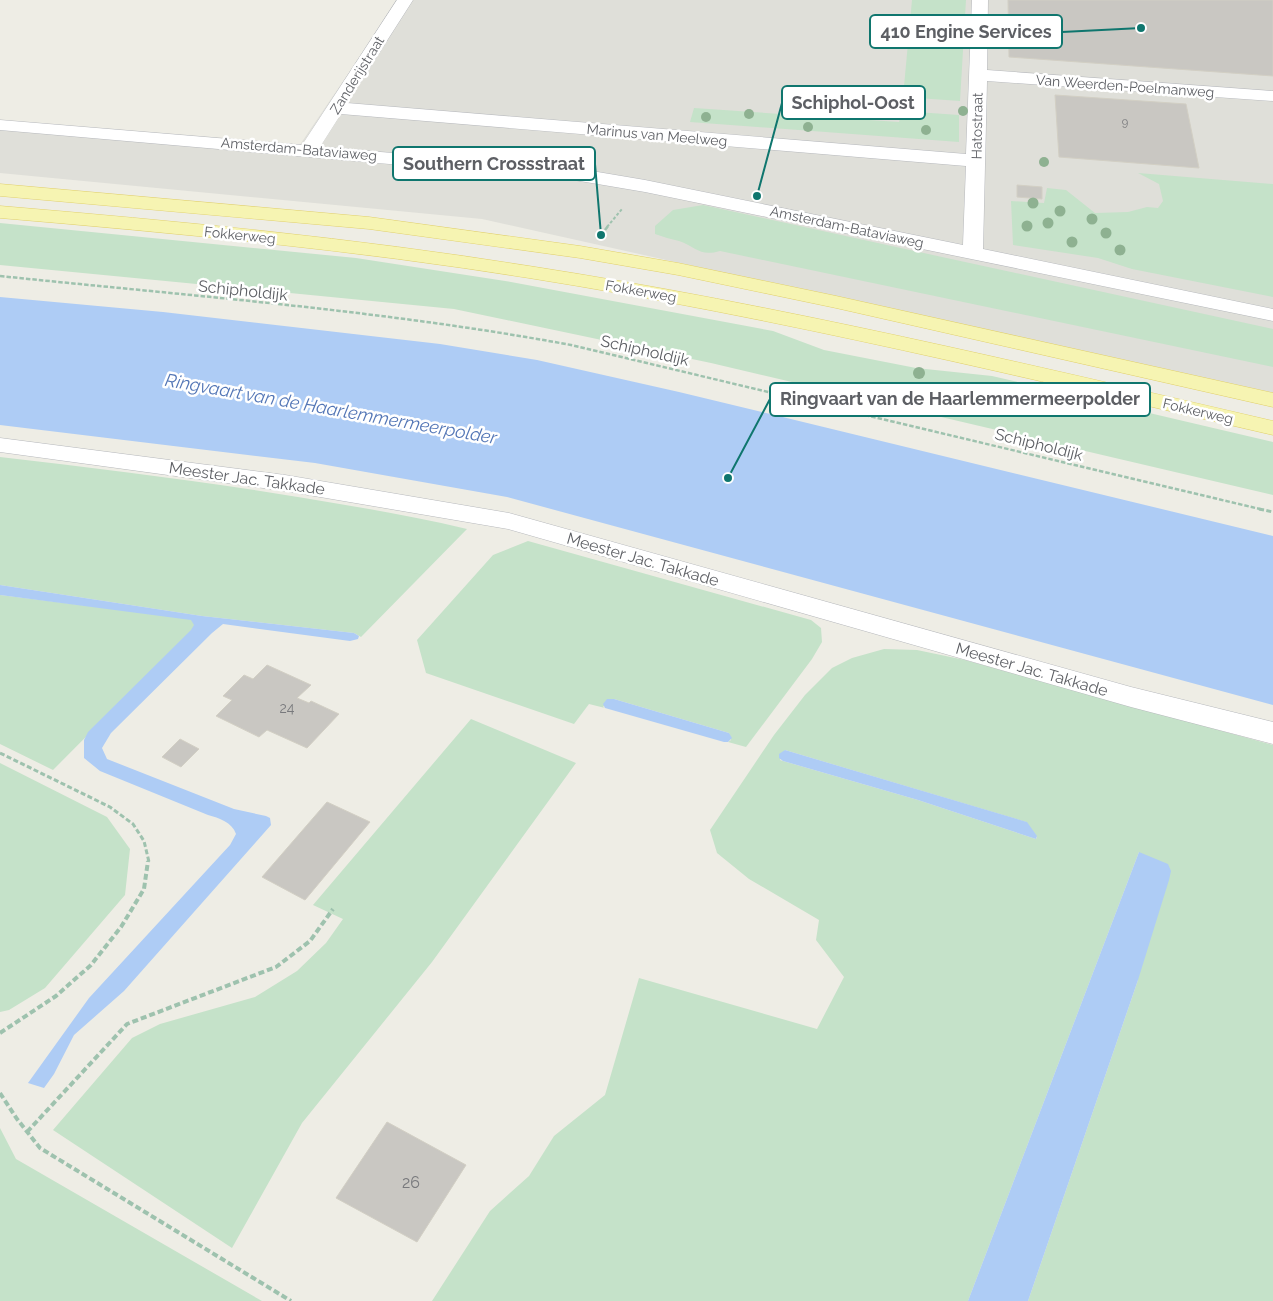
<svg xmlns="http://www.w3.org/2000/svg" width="1273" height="1301" font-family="Raleway,sans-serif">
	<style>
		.industrial { fill: #dfdfd9 }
		.green { fill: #c5e2c9; fill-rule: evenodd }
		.water { fill: #aeccf5 }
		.building { fill: #c9c7c2; stroke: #d2cfc4 }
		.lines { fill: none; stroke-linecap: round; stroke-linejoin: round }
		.minor-casing { stroke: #b7b9bd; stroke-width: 1 }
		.major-casing { stroke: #e1d06b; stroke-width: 1 }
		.path-far3 { stroke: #9ec2ae; stroke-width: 2; stroke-dasharray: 3 2; stroke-linecap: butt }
		.path-far2 { stroke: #9ec2ae; stroke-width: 2.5; stroke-dasharray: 4.5 2; stroke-linecap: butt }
		.path-far1 { stroke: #9ec2ae; stroke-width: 3; stroke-dasharray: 5 2.5; stroke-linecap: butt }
		.path { stroke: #9ec2ae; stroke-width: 4; stroke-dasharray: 6 3; stroke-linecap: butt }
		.minor { fill: #fff; fill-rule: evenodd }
		.major { fill: #f6f4b2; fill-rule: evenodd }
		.tree { fill: #8eb191 }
		.labels { text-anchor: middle; stroke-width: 5; stroke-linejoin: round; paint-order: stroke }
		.far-number-label { font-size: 11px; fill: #78797c }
		.far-street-label { font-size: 14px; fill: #5d5f64; stroke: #fff }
		.number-label { font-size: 14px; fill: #78797c }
		.street-label { font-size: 16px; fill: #5d5f64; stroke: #fff }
		.near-number-label { font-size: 16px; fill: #78797c }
		.water-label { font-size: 18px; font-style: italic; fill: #5376b6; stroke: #fff }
		.leader { fill: none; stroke: #0f766e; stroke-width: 2 }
		.callout-dot { fill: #0f766e; stroke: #fff; stroke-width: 2 }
		.callout { fill: #fff; stroke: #0f766e; stroke-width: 2 }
		.callout-label { font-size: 18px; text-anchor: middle; font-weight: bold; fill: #5d5f64 }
	</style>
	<rect width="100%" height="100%" fill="#eeede5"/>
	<path class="industrial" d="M398 0H1273V395L482 219 0 173V129L293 155Z"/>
	<path class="green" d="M912 0H966L960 101 903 97Z
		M694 108 899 122 902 111 959 115V142L690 122Z
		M1138 173 1273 184V297L1132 269 1098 258 1013 245 1011 201 1044 203 1047 188 1066 190 1095 213 1128 212 1147 207 1158 208 1163 201 1159 184Z
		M703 205 1273 329V367L720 251C700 257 696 247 679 241 671 239 663 237 655 234V226L673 210Z
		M0 223 356 258 511 282 773 331 824 350 916 368 992 376 1273 442V495L711 363 454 309 0 265Z
		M0 457C101 469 203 481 304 498 359 507 413 516 467 529L361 637 354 633 202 616 0 585Z
		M528 541 811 620 821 628 822 642 812 659 746 747 728 742 731 740 729 733 614 699H611L603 707 605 708 589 704 574 724 426 673 417 640 493 555Z
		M0 595 202 620 53 770 0 744Z
		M884 649 917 650 965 660 1273 745V1301H1028L1138 980 1139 852 968 1301H432L490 1211 529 1176 554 1136 605 1095 639 978 817 1029 844 977 816 940 819 920 749 879 717 853 710 830 774 735 805 695 832 668 852 658ZM785 750 1026 822 1037 837 1036 839 918 800 783 761 780 760Z
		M471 719 576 763 432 962 302 1123 232 1248 53 1130 132 1038 160 1024 255 997 297 971 326 943 343 919 313 905Z
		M0 763 107 817 130 849 125 895 45 988 9 1010 0 1012Z
		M0 1128 16 1159 262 1301H0Z"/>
	<path class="water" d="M0 297 163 312 440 344 537 360 679 392 1273 536V705L507 497 315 463 0 425Z
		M0 585 202 616 354 633 359 636 358 639 350 641 223 624 212 633 111 733 102 748 107 759 234 809 266 816 270 818 271 825 124 991 74 1035 54 1074 44 1088 28 1083 89 998 230 845 236 834C232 822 219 818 208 815L100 771 84 758V740L88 732 191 630 194 625 191 620 0 595Z
		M607 699H614L729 733 732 738 728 742H724L605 708 603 704Z
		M785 750 1027 822 1037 836 1036 839 918 800 783 761 779 758V754Z
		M1139 852 1168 864 1171 871 1169 880 1138 980 1028 1301H968Z"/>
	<path class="building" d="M1008 0H1273V76L1009 57Z
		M1055 95 1186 104 1199 168 1059 157Z
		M1017 185 1042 187V199L1017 197Z
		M267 665 311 685 297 698 309 703 311 701 339 714 307 748 267 730 259 737 216 716 232 700 223 696 244 675 253 679Z
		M180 739 199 749 181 767 162 757Z
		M327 802 370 822 305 900 262 877Z
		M387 1122 466 1165 417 1242 336 1198Z"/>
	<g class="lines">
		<g class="minor-casing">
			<path id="minor" d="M397 0H413L347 103 966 154 972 0H988L987 70 1273 91V101L987 81 983 249 1273 309V321L645 192 574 180 0 130V120L302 145ZM341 114 966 166 963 245 645 180 574 168 320 147Z
				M0 438 285 475 509 513 1131 687 1273 722V744L1131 707 508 529 285 491 0 452Z"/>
		</g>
		<g class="major-casing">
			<path id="major" d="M0 184 369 217 580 246 678 263 836 296 1273 393V407L836 308 678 275 580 258 369 229 0 196Z
				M0 206C177 221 354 238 529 266 780 305 1026 364 1273 421V435C1026 378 780 318 529 278 354 250 177 233 0 218Z"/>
		</g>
		<path class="path-far3" d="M607 227 622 209"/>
		<path class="path-far2" d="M605 230 608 226
			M0 276C191 296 382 310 571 345L1264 510"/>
		<path class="path-far1" d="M1259 509 1273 512
			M0 753 110 807 133 824 144 841 149 862"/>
		<path class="path" d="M0 1033 56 996 91 965 121 927 144 889 148 861
			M0 1093 17 1119 40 1148 291 1301
			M27 1132 127 1024 276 967 310 941 333 909"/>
		<use href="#minor" class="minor"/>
		<use href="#major" class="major"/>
	</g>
	<g class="tree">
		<circle cx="963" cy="111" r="5"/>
		<circle cx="749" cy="114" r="5"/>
		<circle cx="706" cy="117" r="5"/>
		<circle cx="808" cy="127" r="5"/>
		<circle cx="926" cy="130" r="5"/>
		<circle cx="1044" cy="162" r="5"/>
		<circle cx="1033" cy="203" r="5.5"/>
		<circle cx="1060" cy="211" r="5.5"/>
		<circle cx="1092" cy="219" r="5.5"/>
		<circle cx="1048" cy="223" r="5.5"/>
		<circle cx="1027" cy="226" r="5.5"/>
		<circle cx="1106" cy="233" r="5.5"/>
		<circle cx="1072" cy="242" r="5.5"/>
		<circle cx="1120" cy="250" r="5.5"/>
		<circle cx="919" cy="373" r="6"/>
	</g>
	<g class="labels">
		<g class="far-number-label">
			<text x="1125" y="126">9</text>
		</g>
		<g class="far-street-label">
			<text transform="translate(357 75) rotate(-58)" y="5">Zanderijstraat</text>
			<text transform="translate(1125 86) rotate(4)" y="5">Van Weerden-Poelmanweg</text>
			<text transform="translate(977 126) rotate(-89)" y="5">Hatostraat</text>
			<text transform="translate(657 135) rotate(5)" y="5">Marinus van Meelweg</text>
			<text transform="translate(299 149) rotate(5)" y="5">Amsterdam-Bataviaweg</text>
			<text transform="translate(847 227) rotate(12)" y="5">Amsterdam-Bataviaweg</text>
			<text transform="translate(240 235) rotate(6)" y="5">Fokkerweg</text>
			<text transform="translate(641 291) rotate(10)" y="5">Fokkerweg</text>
			<text transform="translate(1198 411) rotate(13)" y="5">Fokkerweg</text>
		</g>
		<g class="number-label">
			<text x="287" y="713">24</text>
		</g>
		<g class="street-label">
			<text transform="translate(243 290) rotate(6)" y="6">Schipholdijk</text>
			<text transform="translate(645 350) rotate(13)" y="6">Schipholdijk</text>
			<text transform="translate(1039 444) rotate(14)" y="6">Schipholdijk</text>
			<text transform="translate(247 478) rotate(8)" y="6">Meester Jac. Takkade</text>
			<text transform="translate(643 559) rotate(16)" y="6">Meester Jac. Takkade</text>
			<text transform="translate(1032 669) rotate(16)" y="6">Meester Jac. Takkade</text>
		</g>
		<g class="near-number-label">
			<text x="411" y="1188">26</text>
		</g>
		<g class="water-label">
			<text transform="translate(331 409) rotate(10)" y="6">Ringvaart van de Haarlemmermeerpolder</text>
		</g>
	</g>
	<path class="leader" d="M1141 28L1062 32M757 196L782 103M601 235L595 164M728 478L770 399"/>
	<g class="callout-dot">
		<circle cx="1141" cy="28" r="5"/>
		<circle cx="757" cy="196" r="5"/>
		<circle cx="601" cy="235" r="5"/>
		<circle cx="728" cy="478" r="5"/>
	</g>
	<g class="callout">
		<rect x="870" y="15" width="192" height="33" rx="5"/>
		<rect x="782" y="86" width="143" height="33" rx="5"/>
		<rect x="393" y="147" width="202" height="33" rx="5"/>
		<rect x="770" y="383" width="380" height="33" rx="5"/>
	</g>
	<g class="callout-label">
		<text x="966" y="38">410 Engine Services</text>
		<text x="853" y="109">Schiphol-Oost</text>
		<text x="494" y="170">Southern Crossstraat</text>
		<text x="960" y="405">Ringvaart van de Haarlemmermeerpolder</text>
	</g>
</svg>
